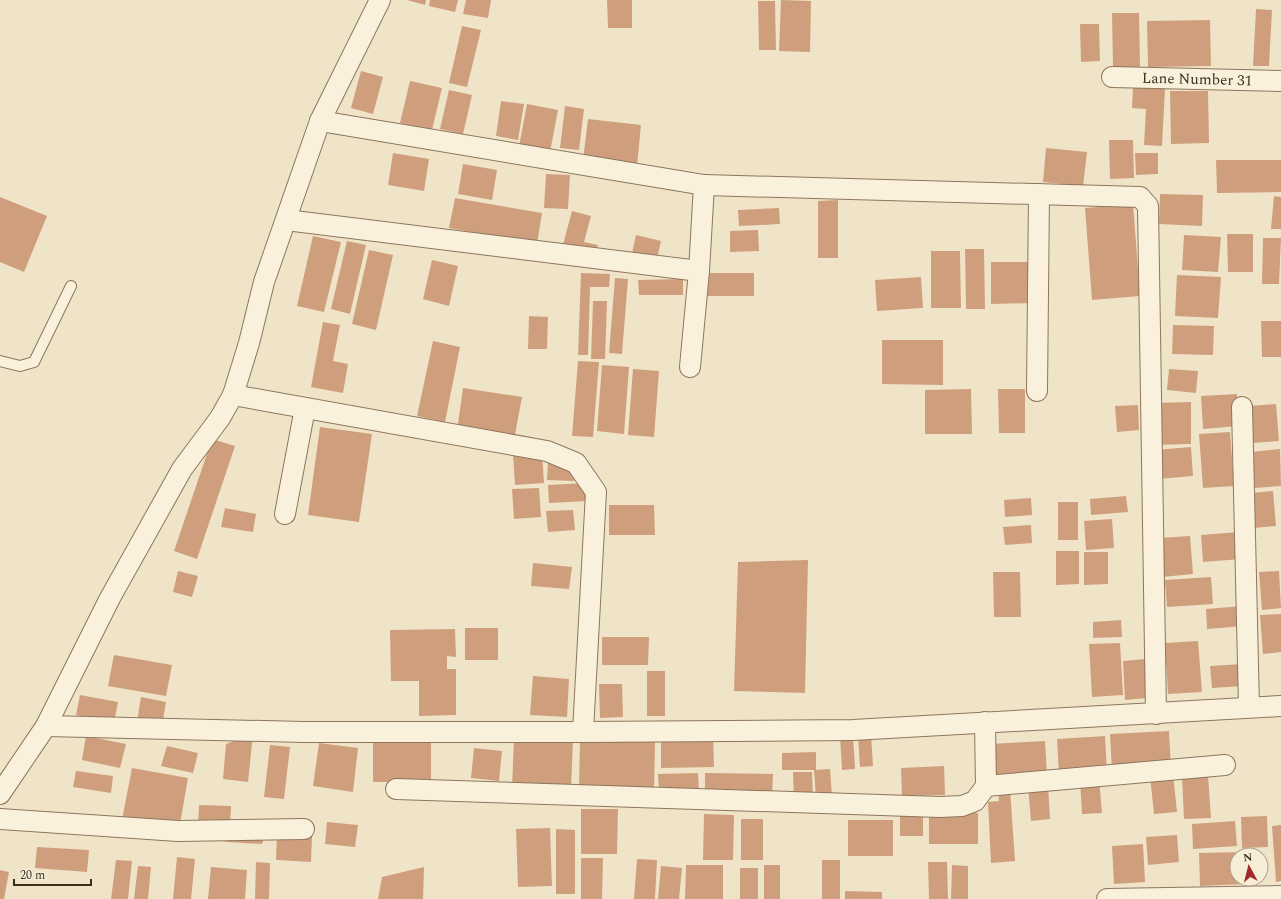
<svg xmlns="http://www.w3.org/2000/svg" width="1281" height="899" font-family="Spectral,serif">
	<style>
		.building { fill: #cf9f7d }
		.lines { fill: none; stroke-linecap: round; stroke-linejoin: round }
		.service-casing { stroke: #8d765c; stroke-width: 12 }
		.minor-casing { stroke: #8d765c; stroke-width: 22 }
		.service { stroke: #faf1dc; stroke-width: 10 }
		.minor { stroke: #faf1dc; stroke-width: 20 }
		.labels { text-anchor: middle; stroke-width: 3.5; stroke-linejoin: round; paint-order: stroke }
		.street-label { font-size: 15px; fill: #3d2e20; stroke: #f7eed8 }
	</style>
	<rect width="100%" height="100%" fill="#f0e4c8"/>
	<path class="building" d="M407 0H426L425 5Z
		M430 0H458L455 12 429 6Z
		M466 0H491L488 18 463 14Z
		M607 0H632V28H608Z
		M781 0 811 1 810 52 779 51Z
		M758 1H775L776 50H759Z
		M1256 9 1272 10 1269 66H1253Z
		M1112 13H1139L1140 67H1113Z
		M1210 20 1211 66 1148 67 1147 21Z
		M1080 24H1099L1100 61 1081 62Z
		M462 26 481 30 467 87 449 83Z
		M361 71 383 77 373 114 351 108Z
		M410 81 442 88 432 130 400 123Z
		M1133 87 1165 89 1162 146 1144 145 1146 109 1132 108Z
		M449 90 472 95 463 134 440 129Z
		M1170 91H1208L1209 143 1171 144Z
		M501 101 524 104 518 140 496 136Z
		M527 104 558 110 550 152 519 146Z
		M565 106 584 109 579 150 560 148Z
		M588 119 641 125 637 166 583 160Z
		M1109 140H1133L1134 178 1110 179Z
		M1046 148 1087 152 1083 186 1043 182Z
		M393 153 429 159 424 191 388 185Z
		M1135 153H1158V174L1136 175Z
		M1216 160H1281V192L1217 193Z
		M463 164 497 170 492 200 458 194Z
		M546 174 570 175 568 209 544 208Z
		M1160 194 1203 195 1202 226 1159 224Z
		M1274 196 1281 197V229H1271Z
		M0 197 47 216 24 272 0 262Z
		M455 198 542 213 537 244 449 228Z
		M838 200V258H818V201Z
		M1133 204 1140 296 1092 300 1085 208Z
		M779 208 780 224 739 226 738 210Z
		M572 211 591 216 584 242 598 245 595 256 562 248Z
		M758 230 759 251 730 252V231Z
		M1227 234H1253V272H1228Z
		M636 235 661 241 657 259 632 253Z
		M1184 235 1221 237 1218 272 1182 270Z
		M313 236 341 242 324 312 297 306Z
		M1263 238H1281L1279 284H1262Z
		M347 241 366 245 350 314 331 309Z
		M965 249H984L985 309H966Z
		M369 250 393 255 376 330 352 324Z
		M931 251H960L961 308H931Z
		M432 260 458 266 449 306 423 299Z
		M991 262H1031L1032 303 991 304Z
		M581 273 610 274 609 287H590L588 355H578Z
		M703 273H754V296H703Z
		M1177 275 1221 277 1218 318 1175 316Z
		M921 277 923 308 877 311 875 280Z
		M615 278 628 279 622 354 609 353Z
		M683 279V295H639L638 280Z
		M593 301H607L605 359H591Z
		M529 316 548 317 547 349H528Z
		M1261 321H1281V357H1262Z
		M323 322 340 325 333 361 348 364 343 393 311 387Z
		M1173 325 1214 326 1213 355 1172 354Z
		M882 340H943V385L882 384Z
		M433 341 460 347 445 422 417 416Z
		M578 361 599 362 593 437 572 436Z
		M602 365 629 367 624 434 597 431Z
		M633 369 659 371 654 437 628 435Z
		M1169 369 1198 371 1196 393 1167 390Z
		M463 388 522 397 514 440 457 431Z
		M971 389 972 434H925V390Z
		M998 389H1025V433H999Z
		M1237 394 1239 426 1203 429 1201 396Z
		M1191 402V444L1153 445V403Z
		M1276 404 1279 441 1253 443 1250 406Z
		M1138 405 1139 430 1117 432 1115 406Z
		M320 427 372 434 359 522 308 515Z
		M1230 432 1234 486 1203 488 1199 434Z
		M212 439 235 446 197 559 174 551Z
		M1191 447 1193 476 1158 479 1155 450Z
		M1280 449 1281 486 1255 488 1252 452Z
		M542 453 544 483 515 485 513 455Z
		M548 462 570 464 574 481 547 480Z
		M586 483 588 501 549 503 548 485Z
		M539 488 541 517 514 519 512 489Z
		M1273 491 1276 526 1254 528 1252 493Z
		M1126 496 1128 512 1091 515 1090 499Z
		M1031 498 1032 515 1005 517 1004 500Z
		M1058 502H1078V540H1058Z
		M609 505H654L655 535H609Z
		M225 508 256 514 253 532 221 527Z
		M573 510 575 530 548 532 546 511Z
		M1112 519 1114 548 1086 550 1084 521Z
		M1031 525 1032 543 1005 545 1003 527Z
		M1239 532 1241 559 1203 562 1201 535Z
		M1190 536 1193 574 1162 577 1159 538Z
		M1056 551H1079V584L1056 585Z
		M1084 552H1108V584L1084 585Z
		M808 560 805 693 734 691 738 562Z
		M533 563 572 567 569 589 531 586Z
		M178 571 198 576 192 597 173 592Z
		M1279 571 1281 608 1262 610 1259 572Z
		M993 572H1020L1021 617H994Z
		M1211 577 1213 604 1167 607 1165 580Z
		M1243 606 1244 626 1207 629 1206 609Z
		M1281 614V652L1263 654 1260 615Z
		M1121 620 1122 637 1093 638V622Z
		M465 628H498V660H465Z
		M455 629 456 657 447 656V669H456V715L419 716V681H391L390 630Z
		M602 637H649L648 665H602Z
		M1198 641 1202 692 1168 694 1165 643Z
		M1120 643 1123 695 1092 697 1089 644Z
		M114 655 172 665 166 696 108 686Z
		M1145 659 1147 698 1125 700 1123 661Z
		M1242 664 1243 686 1212 688 1210 666Z
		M647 671H665V716H647Z
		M533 676 569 679 567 717 530 715Z
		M599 684H622L623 717 600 718Z
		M80 695 118 702 114 723 76 715Z
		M141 697 166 702 162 726 137 722Z
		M1169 731 1171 768 1112 772 1110 734Z
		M253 734 248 782 223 779 226 744Z
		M713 734 714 767 661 768V735Z
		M853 735 855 769 842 770 840 736Z
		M871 735 873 766 860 767 858 736Z
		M86 736 126 744 120 768 82 760Z
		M1105 736 1107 772 1059 775 1057 739Z
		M514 739 573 741 571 789 512 787Z
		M580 739 655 741 654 791 579 789Z
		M373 740H431V782H373Z
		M1045 741 1047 775 990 778 989 744Z
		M319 743 358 748 353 792 313 786Z
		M270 745 290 747 284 799 264 797Z
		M167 746 198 753 193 773 161 766Z
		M474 748 502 751 499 781 471 778Z
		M816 752V770H782V753Z
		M944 766 945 795 902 796 901 768Z
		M132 768 188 778 179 830 122 820Z
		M830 769 832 796 816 797 814 770Z
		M76 771 113 776 111 793 73 787Z
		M793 772H812L813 799 794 800Z
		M698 773 699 792 659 793 658 774Z
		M705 773 773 774 772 797H705Z
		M1173 774 1177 812 1154 814 1150 776Z
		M1208 775 1211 818 1184 819 1182 776Z
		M1099 778 1102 813 1082 814 1080 779Z
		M1048 785 1050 819 1031 821 1028 786Z
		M998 789H1010L1015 861 991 863 988 802 999 801Z
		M199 805 231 806 230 828 198 827Z
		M581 809H618L617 854H581Z
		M929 813H978V844H929Z
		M704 814 734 815 733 860H703Z
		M900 814H923V836H900Z
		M1267 816 1268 847 1242 848 1241 817Z
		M741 819H763V860H741Z
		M848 820H893V856H848Z
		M1235 821 1237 846 1193 849 1192 824Z
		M327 822 358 825 355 847 325 844Z
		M1281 825V881L1276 882 1272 826Z
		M550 828 552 886 518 887 516 829Z
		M556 829 575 830V894H556Z
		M277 834 312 836 311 862 276 860Z
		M1177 835 1179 862 1148 865 1146 837Z
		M265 836 262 844 227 842 211 837Z
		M1143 844 1145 882 1114 884 1112 846Z
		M37 847 89 850 87 872 35 868Z
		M1245 852V855H1237V879H1246V884L1200 886 1199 853Z
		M177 857 195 859 191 899H173Z
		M581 858H603L602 899H581Z
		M637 859 657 860 655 899H634Z
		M116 860 132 861 128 899H111Z
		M822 860H840V899H822Z
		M256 862 270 863 269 899H255Z
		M928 862H947L948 899H929Z
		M686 865H723V899H685Z
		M764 865H780V899H764Z
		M952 865 968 866V899H951Z
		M138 866 151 867 148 899H134Z
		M661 866 682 868 679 899H658Z
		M211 867 247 870 245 899H208Z
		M424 867 423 899H378L382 877Z
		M740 868H758V899H740Z
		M0 870 9 872 4 899H0Z
		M845 891 882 892V899H845Z"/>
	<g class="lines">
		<g class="service-casing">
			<path id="service" d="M0 361 20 366 34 362 71 286"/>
		</g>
		<g class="minor-casing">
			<g id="minor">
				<path id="s1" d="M1112 77 1281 81"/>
				<path d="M320 121 704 185 1140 197 1148 206 1156 714"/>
				<path d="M286 220 699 271 704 185"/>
				<path d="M690 367 699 271"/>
				<path d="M1037 391 1039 194"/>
				<path d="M233 395 547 451 576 463 596 492 583 732"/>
				<path d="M1242 407 1249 707"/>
				<path d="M285 514 305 408"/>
				<path d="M46 726 304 732H583L853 730 1281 706"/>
				<path d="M986 786 1225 765"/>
				<path d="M396 789 940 807 962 806 975 801 986 786 985 722"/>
				<path d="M0 794 46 726 110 598 182 469 220 418 233 395 249 343 264 282 320 121 380 0"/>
				<path d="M0 819 178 831 304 829"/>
				<path d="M1107 899 1281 896"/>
			</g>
		</g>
		<use href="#service" class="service"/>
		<use href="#minor" class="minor"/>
	</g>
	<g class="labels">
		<g class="street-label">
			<text dy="5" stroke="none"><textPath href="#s1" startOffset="85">Lane Number 31</textPath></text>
		</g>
	</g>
	<g transform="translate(1249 867) rotate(353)"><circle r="19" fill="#f7eed8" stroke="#ada18e"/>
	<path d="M0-3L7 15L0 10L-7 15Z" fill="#9e2a2b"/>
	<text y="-6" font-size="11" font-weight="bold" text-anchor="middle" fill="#3d2e20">N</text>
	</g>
	<path d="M14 879v6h77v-6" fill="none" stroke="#3d2e20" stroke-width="2"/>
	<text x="20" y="879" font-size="12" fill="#3d2e20" stroke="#f7eed8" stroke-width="3" paint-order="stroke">20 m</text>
</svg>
